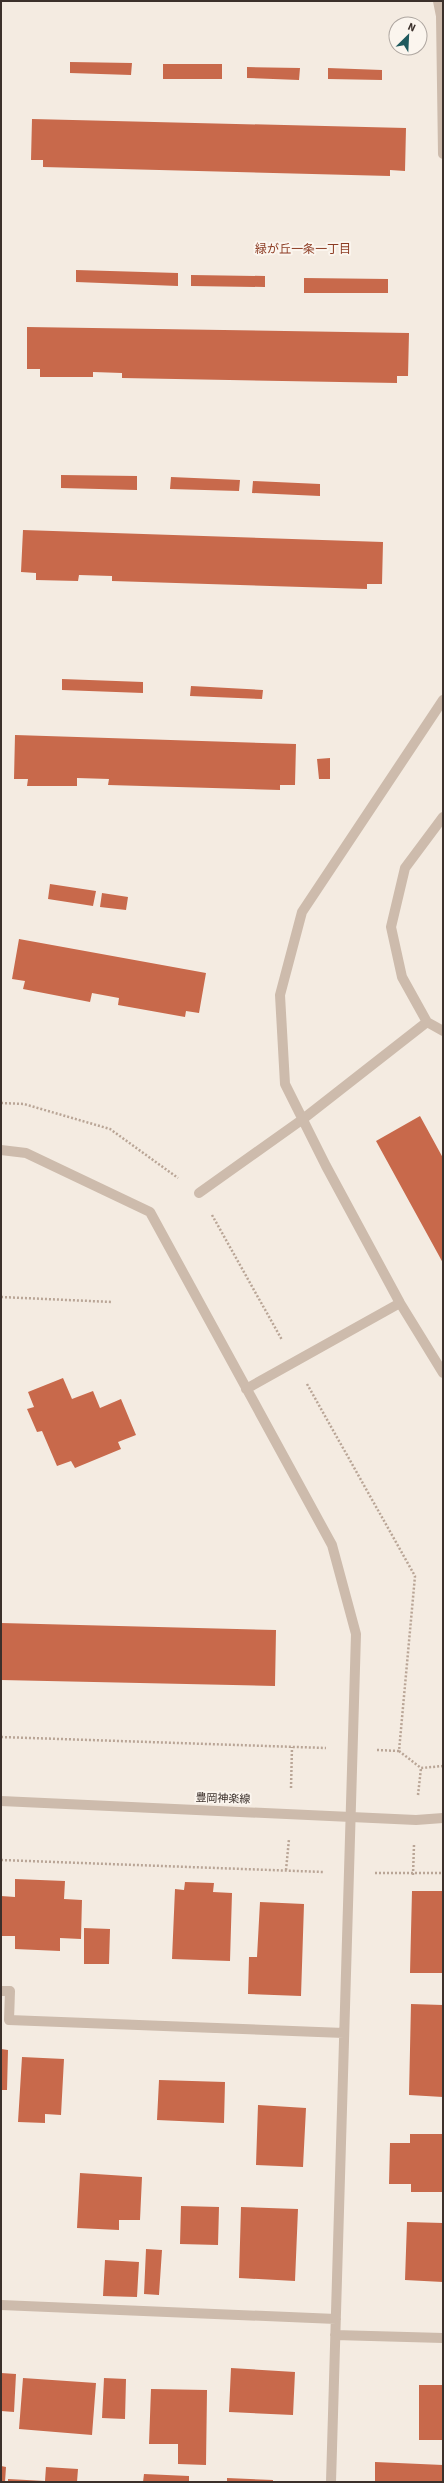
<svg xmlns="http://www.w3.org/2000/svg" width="444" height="2483" font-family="'Source Sans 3','Noto Sans JP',sans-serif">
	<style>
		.building { fill: #c8694b }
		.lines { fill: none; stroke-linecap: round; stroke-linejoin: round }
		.path { stroke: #b9a596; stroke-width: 2.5; stroke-dasharray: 2 2; stroke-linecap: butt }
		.minor { stroke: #cdbbac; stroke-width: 10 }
		.labels { text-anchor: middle; stroke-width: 4; stroke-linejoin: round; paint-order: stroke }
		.street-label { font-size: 11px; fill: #3b302b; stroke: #fbf5ee }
		.neighbourhood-label { font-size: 12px; fill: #8c3b22; stroke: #fbf5ee }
	</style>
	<rect width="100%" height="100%" fill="#f4ebe1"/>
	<path class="building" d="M70 62 132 63 131 75 70 73Z
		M163 64H222V79H163Z
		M247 67 300 68 299 80 247 78Z
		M328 68 382 70V80L328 79Z
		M32 119 406 128 405 171 390 170V176L43 167V160H31Z
		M76 270 178 273V286L76 282Z
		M191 275 265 276V287L191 286Z
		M304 278 388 279V293H304Z
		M27 327 409 333 408 376H397V383L122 378V373L93 372V377H40V369H27Z
		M61 475 137 476V490L61 488Z
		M171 477 240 480 239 491 170 489Z
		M253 481 320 484V496L252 493Z
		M23 530 383 542 382 584H367V589L112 581V576L79 575 78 581 36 580V573L21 572Z
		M62 679 143 682V693L62 690Z
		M191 686 263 690 262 699 190 696Z
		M15 735 296 744 295 785H280V790L108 785 109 779 77 778V786H27L28 779H14Z
		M330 758V779H319L317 759Z
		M50 884 96 891 93 906 48 899Z
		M102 893 128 897 126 910 100 907Z
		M19 939 206 973 199 1013 186 1011 185 1017 118 1005 119 998 92 993 90 1002 23 989 25 981 12 979Z
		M420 1116 443 1158V1263L376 1141Z
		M63 1378 72 1399 93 1391 100 1408 121 1399 136 1435 118 1442 121 1449 75 1468 71 1461 57 1466 42 1431 37 1432 27 1409 34 1407 28 1392Z
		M1 1623 276 1630 275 1686 1 1680Z
		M15 1879 65 1881 64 1899 82 1900 81 1939 60 1938V1951L15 1949V1936H1V1896L15 1897Z
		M185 1882 214 1883 213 1892 232 1893 230 1961 172 1959 175 1889 184 1890Z
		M412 1891H443V1973H410Z
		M260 1902 304 1904 301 1996 248 1994 249 1957H257Z
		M84 1928 110 1929 109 1964H84Z
		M411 2004 443 2005V2097L409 2095Z
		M1 2049 8 2050 7 2090H1Z
		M22 2057 64 2059 61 2115 45 2114V2123L18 2122Z
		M159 2080 225 2082 224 2123 157 2120Z
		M258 2105 306 2108 303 2167 256 2165Z
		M410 2134H443V2192H411V2184H389L390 2143H410Z
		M80 2173 142 2177 140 2220H119V2230L77 2228Z
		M181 2206 219 2207 218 2245 180 2244Z
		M241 2207 298 2209 295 2281 239 2278Z
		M407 2222 443 2223V2282L405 2280Z
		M146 2249 162 2250 159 2295 144 2294Z
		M105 2260 139 2262 137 2297 103 2296Z
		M231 2368 295 2372 293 2415 229 2412Z
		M1 2373 16 2374 14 2412 1 2411Z
		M23 2378 96 2383 92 2435 19 2429Z
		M104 2378 126 2379 125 2419 102 2418Z
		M419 2385H443V2440H419Z
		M151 2389 207 2390 206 2465 178 2464V2444H149Z
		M375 2462 443 2465V2482H375Z
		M1 2466 6 2467 5 2482H1Z
		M46 2467 78 2469 77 2482H8V2479L45 2481Z
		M144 2474 189 2476V2482H143Z
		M227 2478 273 2480V2482H227Z"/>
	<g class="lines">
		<path class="path" d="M1 1103 24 1104 110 1129 178 1178
			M212 1215 282 1340
			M1 1297 112 1302
			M307 1384 415 1576 399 1751 421 1768 443 1766
			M1 1737 326 1748
			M377 1750 399 1751
			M291 1788 292 1747
			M418 1795 421 1768
			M1 1860 324 1872
			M286 1870 289 1839
			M375 1873H443
			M413 1875 414 1845"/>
		<path class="minor" d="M438 1 441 16 443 154
			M443 700 302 912 280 995 285 1084 326 1166 400 1303 443 1373
			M443 817 405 868 391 927 402 977 427 1022 443 1031
			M1 1150 26 1153 150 1212 332 1545 356 1634 331 2482
			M199 1193 303 1119 427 1022
			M246 1389 400 1303
			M1 1801 416 1820 443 1818
			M1 1991H10L9 2020 344 2033
			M1 2305 336 2319
			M335 2335 443 2338"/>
	</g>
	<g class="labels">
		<g class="street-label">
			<text transform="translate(223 1798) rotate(2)" y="4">豊岡神楽線</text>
		</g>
		<g class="neighbourhood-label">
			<text x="303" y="253">緑が丘一条一丁目</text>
		</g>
	</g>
	<rect width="444" height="2483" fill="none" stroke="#3b302b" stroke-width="4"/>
	<g transform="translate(408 36) rotate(24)"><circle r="19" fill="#fbf5ee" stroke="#aea6a0"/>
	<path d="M0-3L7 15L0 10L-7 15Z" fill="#1f5a5e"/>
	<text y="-6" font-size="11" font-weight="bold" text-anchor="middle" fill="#3b302b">N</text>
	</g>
</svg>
